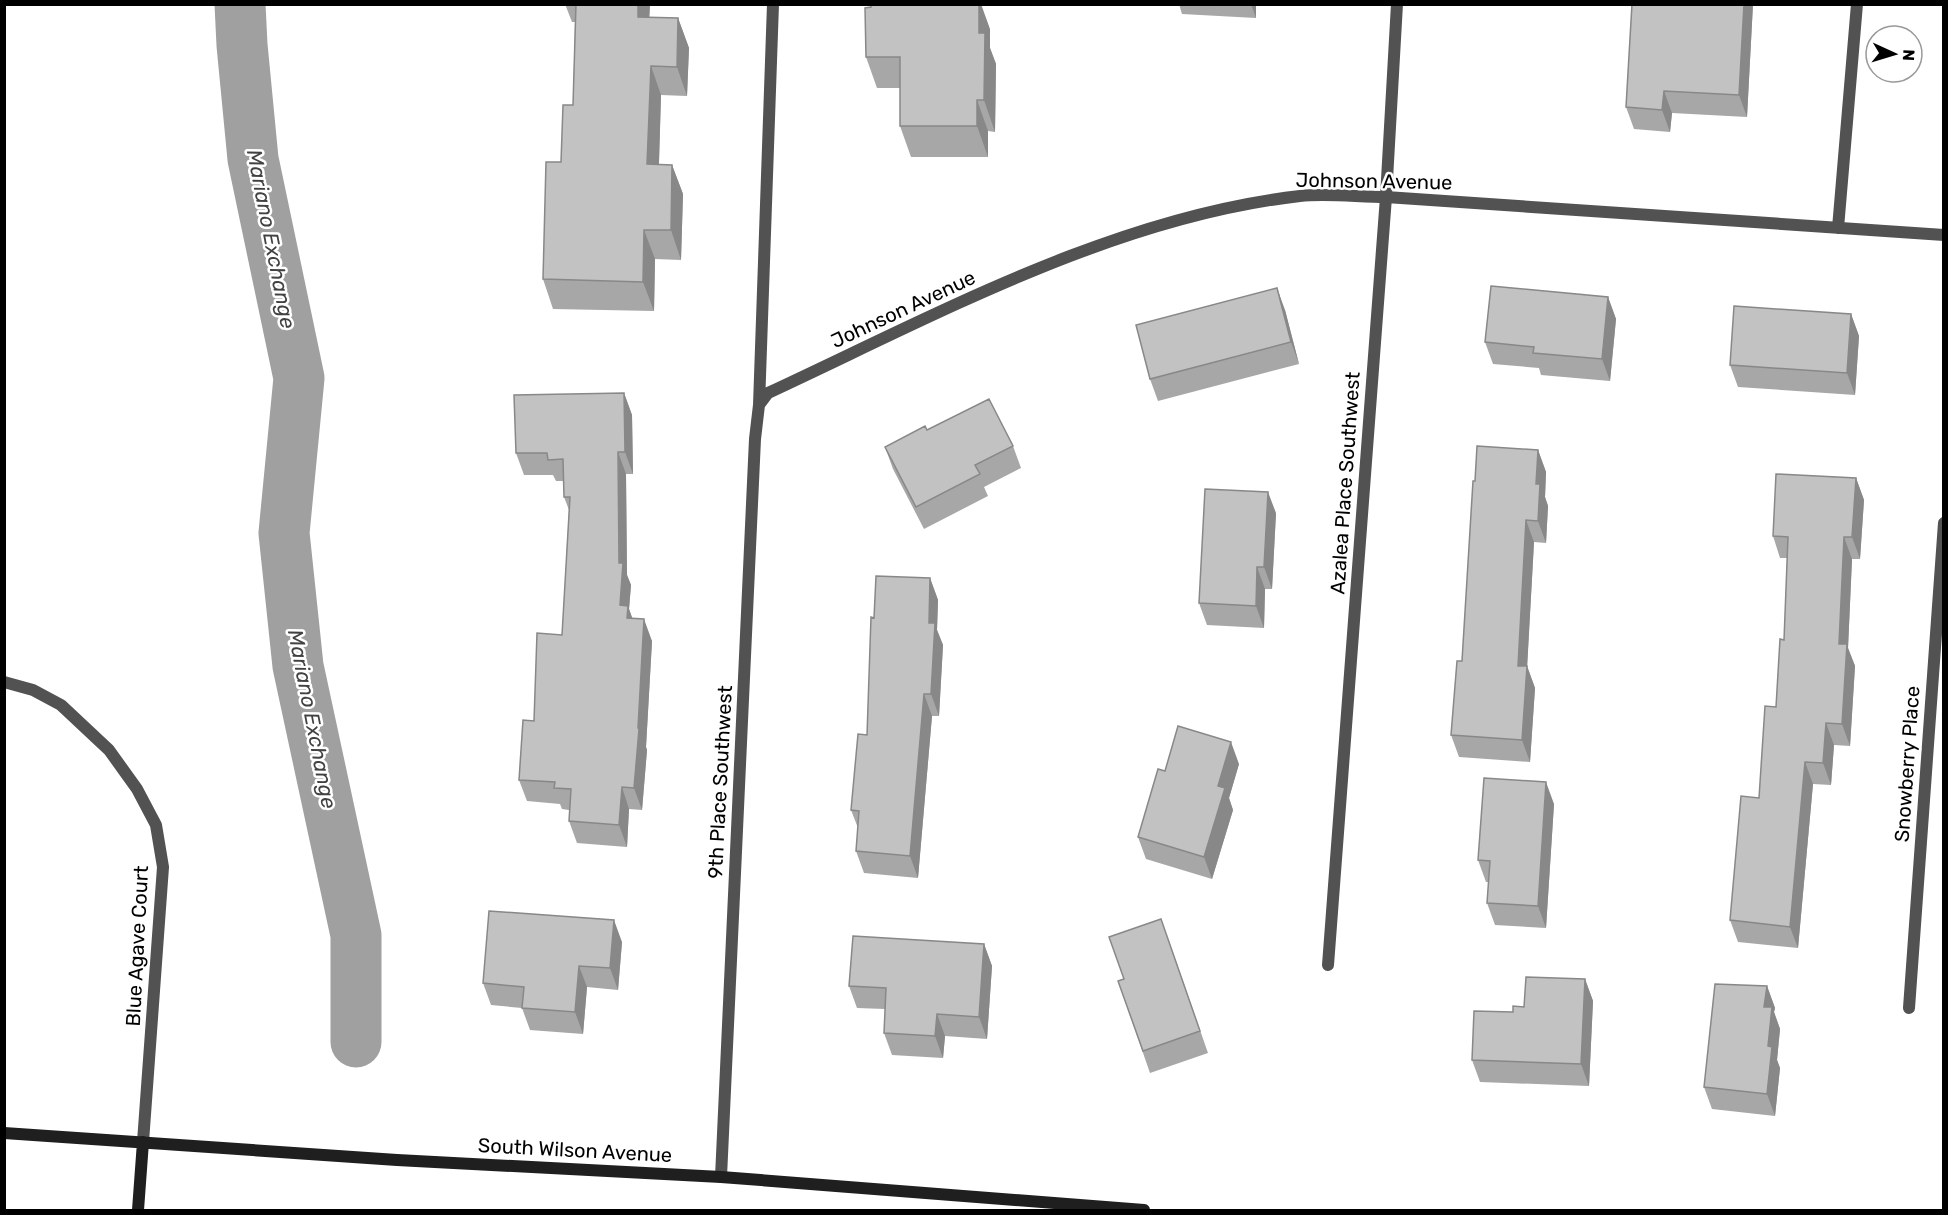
<svg xmlns="http://www.w3.org/2000/svg" width="1948" height="1215" font-family="Rubik,sans-serif">
	<style>
		.lines { fill: none; stroke-linecap: round; stroke-linejoin: round }
		.canal { stroke: #a0a0a0; stroke-width: 51 }
		.street { stroke: #525252; stroke-width: 12 }
		.secondary { stroke: #1f1f1f; stroke-width: 12 }
		.wall { fill: #a7a7a7 }
		.shaded-wall { fill: #888 }
		.building { fill: #c2c2c2; stroke: #888; stroke-width: 1.5 }
		.labels { text-anchor: middle; stroke-width: 5; stroke-linejoin: round; paint-order: stroke }
		.street-label { font-size: 20px; fill: #000; stroke: #fff }
		.water-label { font-size: 21px; font-style: italic; fill: #414141; stroke: #fff }
	</style>
	<rect width="100%" height="100%" fill="#fff"/>
	<g class="lines">
		<path class="canal" d="M240 4 242 45 253 159 299 378 284 533 298 666 356 935V1042"/>
		<path class="street" d="M1838 228 1857 4
			M759 405 773 4
			M4 682 33 690 61 705 109 750 137 789 156 825 163 867 143 1142
			M1328 965 1386 197 1397 4
			M1909 1008 1944 523
			M721 1177 755 439 759 405 768 393C936 315 1114 217 1300 196 1326 193 1359 197 1386 197L1944 235"/>
		<path class="secondary" d="M4 1133 397 1160 721 1177 1144 1210
			M138 1210 143 1142"/>
	</g>
	<path class="wall" d="M565 4H650L649 18H678L689 48 687 96 661 95 659 164 672 165 683 194 681 260 655 259 654 311 553 309 543 279 561 162 573 105 575 22H572Z
		M1179 4H1256V18L1182 14Z
		M1632 4H1753L1747 117 1672 113 1670 132 1634 129 1626 107Z
		M871 7 990 29V48L996 64 995 132 988 131V157H911L900 126V88H877L866 57Z
		M1608 297 1616 319 1610 381 1541 375 1539 368 1493 364 1485 342Z
		M1285 310 1299 364 1158 401 1150 379Z
		M1851 314 1859 336 1855 395 1738 387 1730 365Z
		M624 393 632 415 633 474H626L627 575 631 585 629 609 632 618 652 641 646 747 647 750 642 810 629 809 627 847 577 843 569 821V810L562 809 560 804 527 801 519 780 534 721 562 635 569 510 564 497V481H556L553 475H524L516 453Z
		M927 430 1013 446 1021 468 984 487 988 496 924 529 893 469 885 447Z
		M1538 450 1546 472 1545 497 1548 506 1546 543 1534 542 1527 666 1535 688 1530 762 1459 757 1451 735 1462 661 1475 481Z
		M1856 478 1864 500 1860 559H1852L1848 648 1855 666 1850 746 1834 745 1831 785 1813 784 1798 948 1738 942 1730 920 1759 798 1776 707 1784 640 1787 558H1780L1773 536Z
		M1276 513 1272 589H1265L1264 628 1207 625 1199 603Z
		M930 578 938 600 937 630 943 645 939 716H932L918 878 864 873 856 851 858 828 851 810 867 735 874 618Z
		M1239 764 1229 798 1233 810 1212 879 1146 859 1138 837 1165 771Z
		M1554 804 1546 928 1495 925 1487 903 1489 882H1486L1478 860Z
		M1169 941 1208 1053 1150 1073 1118 981 1124 979Z
		M622 942 618 990 587 987 583 1034 530 1030 522 1008 491 1005 483 983Z
		M984 944 992 966 987 1039 945 1036 943 1058 892 1055 884 1033 885 1009 857 1008 849 986Z
		M1585 979 1593 1001 1589 1086 1480 1082 1472 1060 1513 1012Z
		M1767 986 1775 1008 1774 1012 1780 1029 1777 1060 1780 1068 1775 1116 1712 1109 1704 1087Z"/>
	<path class="shaded-wall" d="M638 4H650L648 46 638 17Z
		M979 4H981L990 29V48L996 64 995 132 984 100 979 33Z
		M1251 4H1256V18Z
		M1744 4H1753L1747 117 1739 95Z
		M678 18 689 48 687 96 677 67Z
		M651 66 661 95 658 193 647 164Z
		M1664 91 1672 113 1670 132 1662 110Z
		M977 100 988 131V157L977 126Z
		M672 165 683 194 681 260 671 230Z
		M644 230 655 259 654 311 643 282Z
		M1277 288 1285 310 1299 364 1291 342Z
		M1608 297 1616 319 1610 381 1602 359Z
		M1851 314 1859 336 1855 395 1847 373Z
		M624 393 632 415 633 474 625 452Z
		M1538 450 1546 472 1545 497 1548 506 1546 543 1538 521 1536 484Z
		M618 452 626 474 627 575 631 585 629 609 636 628 635 639 620 605Z
		M1856 478 1864 500 1860 559 1852 537Z
		M1268 492 1276 513 1272 589 1264 567Z
		M1526 520 1534 542 1526 688 1518 666Z
		M1844 537 1852 559 1848 648 1855 666 1850 746 1842 724 1839 644Z
		M1257 567 1265 589 1264 628 1256 606Z
		M930 578 938 600 937 630 943 645 939 716 931 694 929 623Z
		M644 619 652 641 646 747 647 750 642 810 634 788Z
		M1527 666 1535 688 1530 762 1522 740Z
		M924 694 932 716 918 878 910 856Z
		M1826 723 1834 745 1831 785 1823 763Z
		M1231 742 1239 764 1229 798 1233 810 1212 879 1204 857 1218 786Z
		M1805 762 1813 784 1798 948 1790 927Z
		M1546 782 1554 804 1546 928 1538 906Z
		M622 787 629 809 627 847 619 825Z
		M614 920 622 942 618 990 610 968Z
		M984 944 992 966 987 1039 979 1017Z
		M579 966 587 987 583 1034 575 1012Z
		M1585 979 1593 1001 1589 1086 1581 1064Z
		M1767 986 1775 1008 1774 1012 1780 1029 1777 1060 1780 1068 1775 1116 1767 1094 1768 1046 1764 1007Z
		M937 1014 945 1036 943 1058 935 1036Z"/>
	<path class="building" d="M576 4H638V17L678 18 677 67 651 66 647 164 672 165 671 230H644L643 282 543 279 546 162H561L563 105H573Z
		M871 4H979V33H985L984 100H977V126H900V57H866L865 8 871 7Z
		M1632 4H1744L1739 95 1664 91 1662 110 1626 107Z
		M1491 286 1608 297 1602 359 1533 353 1534 347 1485 342Z
		M1277 288 1291 342 1150 379 1136 325Z
		M1734 306 1851 314 1847 373 1730 365Z
		M624 393 625 452H618L619 563H623L620 605 628 606 627 618 644 619 638 728 639 729 634 788 622 787 619 825 569 821 571 789 554 788 555 782 519 780 523 720 534 721 537 633 562 635 570 497H564L563 459 548 460 547 453H516L514 395Z
		M989 399 1013 446 975 465 980 474 916 507 885 447 925 426 927 430Z
		M1477 446 1538 450 1536 484H1540L1538 521 1526 520 1518 666H1527L1522 740 1451 735 1457 661H1462L1473 481H1475Z
		M1776 474 1856 478 1852 537H1844L1839 644H1847L1842 724 1826 723 1823 763 1805 762 1790 927 1730 920 1741 796 1759 798 1765 706 1776 707 1780 639 1784 640 1788 537 1773 536Z
		M1205 489 1268 492 1264 567H1257L1256 606 1199 603Z
		M876 576 930 578 929 623H935L931 694H924L910 856 856 851 859 811 851 810 858 734 867 735 871 617 874 618Z
		M1178 726 1231 742 1218 786 1225 788 1204 857 1138 837 1158 769 1165 771Z
		M1484 778 1546 782 1538 906 1487 903 1490 861 1478 860Z
		M489 911 614 920 610 968 579 966 575 1012 522 1008 524 987 483 983Z
		M1161 919 1200 1031 1143 1051 1118 981 1124 979 1109 937Z
		M853 936 984 944 979 1017 937 1014 935 1036 884 1033 886 988 849 986Z
		M1526 977 1585 979 1581 1064 1472 1060 1474 1011 1513 1012V1006L1524 1007Z
		M1715 984 1767 986 1764 1007H1772L1768 1046 1772 1047 1767 1094 1704 1087Z"/>
	<g class="labels">
		<g class="street-label">
			<text transform="translate(1374 181) rotate(1)" y="7">Johnson Avenue</text>
			<text transform="translate(903 309) rotate(-25)" y="7">Johnson Avenue</text>
			<text transform="translate(1345 483) rotate(-86)" y="7">Azalea Place Southwest</text>
			<text transform="translate(1907 764) rotate(-86)" y="7">Snowberry Place</text>
			<text transform="translate(720 782) rotate(-87)" y="7">9th Place Southwest</text>
			<text transform="translate(137 946) rotate(-87)" y="7">Blue Agave Court</text>
			<text transform="translate(575 1150) rotate(3)" y="7">South Wilson Avenue</text>
		</g>
		<g class="water-label">
			<text transform="translate(271 239) rotate(79)" y="7">Mariano Exchange</text>
			<text transform="translate(312 719) rotate(79)" y="7">Mariano Exchange</text>
		</g>
	</g>
	<rect width="1948" height="1215" fill="none" stroke="#000000" stroke-width="12"/>
	<g transform="translate(1894 54) rotate(94)"><circle r="28" fill="#ffffff" stroke="#999999" stroke-width="1.5"/>
	<path d="M0-4.5L10 22L0 15L-10 22Z" fill="#000000"/>
	<text y="-9" font-size="16" font-weight="bold" text-anchor="middle" fill="#000000">N</text>
	</g>
</svg>
